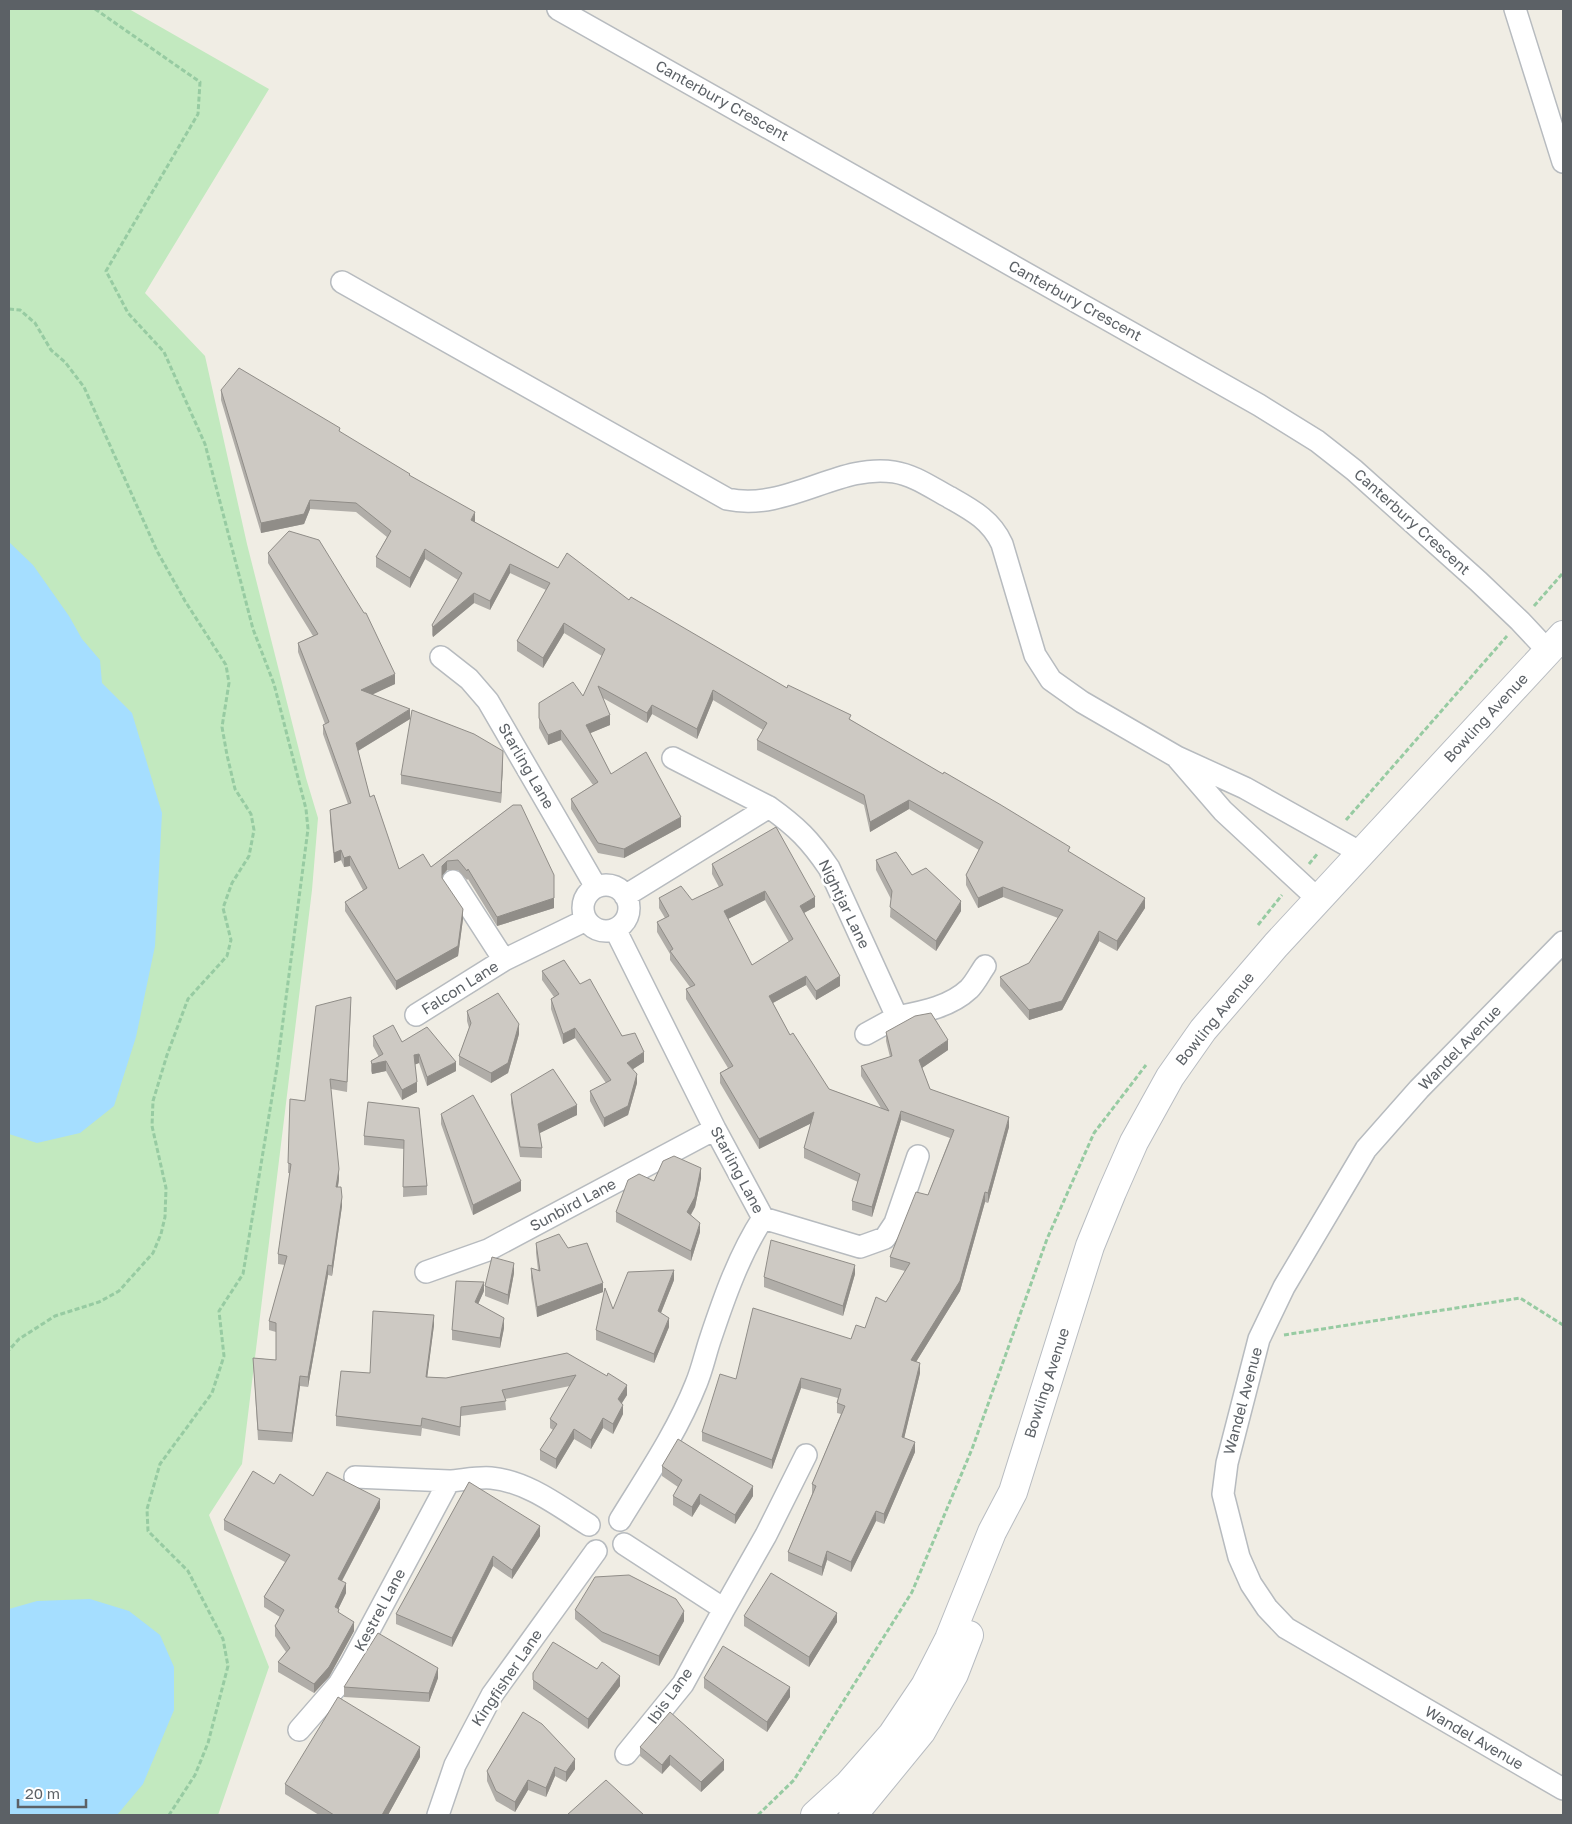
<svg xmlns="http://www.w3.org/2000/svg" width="1572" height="1824" font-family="'Golos Text',sans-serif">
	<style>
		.green { fill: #c2e9bf }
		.water { fill: #a5deff }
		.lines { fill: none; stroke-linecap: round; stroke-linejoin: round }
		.minor-casing { stroke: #b7bbbf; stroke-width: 24 }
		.secondary-casing { stroke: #b8bcc1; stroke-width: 30 }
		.path { stroke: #97cba2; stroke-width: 3; stroke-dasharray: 5 2.5; stroke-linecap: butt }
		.minor { stroke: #fff; stroke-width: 21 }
		.secondary { stroke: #fff; stroke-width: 28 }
		.wall { fill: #b0ada8; fill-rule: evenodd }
		.shaded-wall { fill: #908d88 }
		.building { fill: #cdc9c3; stroke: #908d88; fill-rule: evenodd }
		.labels { text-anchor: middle; stroke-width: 5; stroke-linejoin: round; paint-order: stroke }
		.street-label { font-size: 15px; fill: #5c6166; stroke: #fff }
	</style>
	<rect width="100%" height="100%" fill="#f0ede4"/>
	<path class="green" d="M9 9H129L269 89 145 293 205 356 247 544 306 778 318 818 312 890 242 1464 209 1515 269 1667 218 1815H9Z"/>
	<path class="water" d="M9 542 33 565 69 616 82 639 100 660 102 683 132 713 162 813 155 946 136 1037 114 1106 80 1133 37 1143 9 1134Z
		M90 1599 129 1611 160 1635 174 1667V1710L143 1784 117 1815H9V1609L37 1601Z"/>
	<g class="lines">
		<g class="minor-casing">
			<path id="minor" d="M558 9 1259 405 1317 441 1354 470 1478 581 1520 621 1549 652
				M1515 9 1563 162
				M342 282 727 499C787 512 839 463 894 472 914 475 932 488 949 497 972 510 991 520 1002 544L1035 655 1051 680 1082 702 1177 757 1245 788 1361 853
				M441 657 469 679 488 701 596 887
				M673 758 769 807
				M1178 759 1223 811 1319 900
				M453 881 504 960
				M583 908a23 23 0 1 1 46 0a23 23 0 1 1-46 0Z
				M625 896 769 807C797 827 810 840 829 868L897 1017C922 1012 950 1007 969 989 975 983 980 973 985 966
				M615 929 715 1129 763 1218C739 1255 724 1298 710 1340 705 1355 702 1370 696 1384 677 1432 647 1476 620 1520
				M1563 942 1419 1089 1366 1149 1284 1287 1259 1339 1227 1463 1223 1494 1239 1557 1251 1584 1267 1608 1286 1628 1563 1789
				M416 1015 504 960 586 920
				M866 1034 897 1017
				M763 1218 860 1247 885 1238 895 1223 918 1156
				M426 1272 488 1250 715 1129
				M449 1481C463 1480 477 1477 491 1478 527 1481 560 1507 589 1525
				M624 1544 724 1609 683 1684 626 1754
				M724 1609 766 1535 806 1455
				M299 1730 339 1684 351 1664 449 1481 355 1477
				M438 1815 455 1765 492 1695 596 1551"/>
		</g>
		<g class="secondary-casing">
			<path id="secondary" d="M815 1815 849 1784 892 1735 925 1686 949 1639 992 1532 1013 1492 1090 1246 1112 1192 1134 1142 1170 1077 1203 1030 1276 945 1563 635
				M853 1815 921 1732 954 1674 969 1635"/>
		</g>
		<path class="path" d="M95 9 200 82 198 114 106 271 128 313 164 352 205 444 253 629 274 684 306 809 308 829 277 1067 243 1274 219 1311 224 1356 212 1393 160 1464 147 1509 148 1531 188 1571 223 1639 228 1666 208 1743 195 1775 169 1815
			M9 309 20 310 35 323 51 350 65 362 84 387 157 551 185 601 226 665 229 683 222 727 227 755 235 789 251 814 254 830 249 856 232 883 223 908 231 940 227 956 188 999 167 1055 153 1101 152 1126 166 1188 165 1217 161 1234 153 1253 119 1291 99 1302 55 1316 19 1339 9 1350
			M1534 606 1563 573
			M1346 820 1507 636
			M1309 864 1318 853
			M1258 925 1282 895
			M1284 1335 1520 1298 1563 1325
			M758 1815 794 1780 912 1592 972 1449 1047 1239 1094 1133 1146 1065"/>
		<use href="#minor" class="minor"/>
		<use href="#secondary" class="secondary"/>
	</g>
	<path class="wall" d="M221 390 340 432 410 476 475 522 558 568 629 600 787 688 851 720 1070 853 1145 908 1117 951 1099 941 1062 1010 1029 1020 1000 986V977L1029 963 1058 918 1003 897 978 908 966 885V875L979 850 909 809 870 832 864 805 757 750V740L763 730 713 700 697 739 652 714 647 723 603 698 610 725 590 733 611 774 681 827 624 858 598 853 571 809V799L593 785 561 740 548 745 539 728V703L583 696 602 656 564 633 543 668 517 651V641L546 590 510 573 490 610 474 603 433 637 432 635V625L458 580 425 559 410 588 376 567V557L387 537 356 512 310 509 304 524 261 533 221 400Z
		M268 553 395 684 372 694 410 719 358 751 370 797 399 869 431 867 513 805 554 908 497 926 468 879 467 880 458 870H447L442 875V878L463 919 458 956 396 990 345 911V902L363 890 350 866 344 867 341 860 334 863 330 820V810L348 804 323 734V725L325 724 298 652V643L313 636 268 563Z
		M503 761 501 803 401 784V775Z
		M876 860 912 875 961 911 936 951 890 917 891 899 876 870Z
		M712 864 815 907 804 913 840 986 816 1000 806 985 773 1003 790 1035 829 1089 881 1108 861 1076V1066L890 1057 886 1041V1032L948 1050 922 1068 930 1089 1009 1127 988 1203 985 1202 960 1291 916 1362 920 1373 904 1438 915 1452 884 1524 876 1521 851 1572 827 1560 822 1576 788 1561V1552L812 1494V1484L841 1414 837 1413V1403L838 1398 801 1388 772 1469 702 1441V1432L736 1379 851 1339 865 1328 886 1302 905 1271 890 1267V1257L928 1195 950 1138 901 1120 872 1217 852 1210V1201L858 1182 804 1158V1148L811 1123 759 1149 720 1083V1073L728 1068 686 999V989L690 987 670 960V954L657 932V922L665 918 659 908V898L692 900 719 887 712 874ZM765 900 789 942 752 965 728 919Z
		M542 971 580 984 644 1062 633 1069 637 1083 628 1115 604 1127 590 1101V1091L606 1083 575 1038 563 1044 551 1009V999L554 997 542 980Z
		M351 1007 347 1092 331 1089 339 1179 338 1187 342 1206 332 1276 328 1275 308 1387 300 1386 292 1442 258 1440 253 1358 276 1360V1332L269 1330V1321L285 1265 278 1264V1254L290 1173H288L290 1099 305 1101Z
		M467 1011 519 1034 508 1073 491 1083 459 1065V1056L469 1028 467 1021Z
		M373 1036 402 1042 456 1071 427 1086 419 1063 415 1064 417 1092 402 1100 386 1071 372 1074 371 1071V1061L379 1057 373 1046Z
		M511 1094 577 1115 539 1133 542 1148V1158L520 1157 511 1103Z
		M419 1108 427 1186V1195L403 1197 404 1149 364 1145V1136Z
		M441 1114 521 1191 473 1215 441 1124Z
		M701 1178 695 1207 691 1215 700 1232 691 1261 616 1222V1212L654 1181Z
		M536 1243 568 1248 603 1292 537 1317 531 1278V1268L538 1270 536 1253Z
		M514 1273 508 1305 485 1296V1286Z
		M855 1274 843 1316 764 1287V1277Z
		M674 1280 661 1313 669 1327 654 1363 596 1340V1330L613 1309Z
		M484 1291 478 1304 504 1328 500 1348 452 1340V1330Z
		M434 1325 427 1377 446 1378 567 1353 627 1395 622 1403 623 1414 613 1434 603 1428 591 1449 574 1439 556 1469 540 1460V1450L553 1430 550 1428V1419L570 1386 505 1399 506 1410 461 1416 460 1436 422 1428 421 1436 336 1426V1416L370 1373Z
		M662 1466 753 1496 735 1524 700 1504 692 1517 673 1505V1496L678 1487 662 1476Z
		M469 1482 540 1536 512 1579 493 1566 452 1647 396 1624V1614Z
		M274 1484 313 1496 380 1508 342 1581 346 1593 338 1609 339 1613 354 1631 329 1677 314 1693 278 1672V1662L286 1652 275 1636V1626L280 1617 264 1607V1597L285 1562 224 1530V1520Z
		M575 1610 684 1621 659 1666 602 1642 575 1619Z
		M744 1616 837 1622 809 1667 744 1626Z
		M533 1673 620 1686 588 1729 533 1689Z
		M438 1678 429 1702 344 1697V1687Z
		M704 1678 790 1697 767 1732 704 1688Z
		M523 1712 575 1769 566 1782 555 1776 546 1797 528 1790 515 1812 496 1801 487 1781V1771Z
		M640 1747 724 1770 701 1792 670 1765 662 1774 640 1756Z
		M420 1757 388 1815H319L285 1794V1784Z"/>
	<path class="shaded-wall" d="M310 500V509L304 524 261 533V523Z
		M475 512V522L471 530V520Z
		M425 549V559L410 588V578Z
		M510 564V573L490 610V601Z
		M474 593V603L433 637V627Z
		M564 623V633L543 668V658Z
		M395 674V684L361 700V690Z
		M713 690V700L697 739V729Z
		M652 705V714L647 723V713Z
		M410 709V719L356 752V743Z
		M610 715V725L586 735V725Z
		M561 730V740L548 745V735Z
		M503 751V761L501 803V793Z
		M909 800V809L870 832V822Z
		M681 817V827L624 858V849Z
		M341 850V860L334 863V853Z
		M350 856V866L344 867V858Z
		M447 861V870L442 876V866Z
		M1003 887V897L978 908V898Z
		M765 891V900L724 921V911Z
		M815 897V907L800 915V906Z
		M554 898V908L497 926V917Z
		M1145 898V908L1117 951V941Z
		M961 901V911L936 951V941Z
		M463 909V919L458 956 396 990V981Z
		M1099 931V941L1062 1010 1029 1020V1010Z
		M806 976V985L769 1005V996Z
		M840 976V986L816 1000V991Z
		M519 1024V1034L508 1073 491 1083V1073Z
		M575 1028V1038L563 1044V1034Z
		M948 1040V1050L919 1070V1060Z
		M644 1052V1062L627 1073V1063Z
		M419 1054V1063L414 1065V1055Z
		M386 1061V1071L372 1074V1064Z
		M456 1062V1071L427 1086V1077Z
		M637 1074V1083L628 1115 604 1127V1118Z
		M417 1082V1092L402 1100V1090Z
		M577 1105V1115L538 1134V1124Z
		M901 1111V1120L872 1217V1207Z
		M814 1112V1122L759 1149V1139Z
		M1009 1117V1127L988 1203V1193Z
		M701 1168V1178L695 1207 687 1221V1212Z
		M339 1169V1179L336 1197V1187Z
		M521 1181V1191L473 1215V1205Z
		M985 1192V1202L960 1291 911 1370V1360Z
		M342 1197V1206L332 1276V1266Z
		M700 1223V1232L691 1261V1251Z
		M514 1263V1273L508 1305V1295Z
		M328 1265V1275L308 1387V1377Z
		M855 1265V1274L843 1316V1306Z
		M674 1270V1280L658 1320V1311Z
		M484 1282V1291L475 1311V1302Z
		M603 1283V1292L537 1317V1307Z
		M434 1315V1325L426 1387V1377Z
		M504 1318V1328L500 1348V1338Z
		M669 1318V1327L654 1363V1354Z
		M920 1363V1373L902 1447V1437Z
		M300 1376V1386L292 1442V1433Z
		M801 1378V1388L772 1469V1460Z
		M627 1385V1395L618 1409V1399Z
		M623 1405V1414L613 1434V1424Z
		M603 1418V1428L591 1449V1440Z
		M574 1429V1439L556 1469V1459Z
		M915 1442V1452L884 1524V1514Z
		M753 1486V1496L735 1524V1515Z
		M700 1494V1504L692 1517V1507Z
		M380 1499V1508L338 1588V1579Z
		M876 1511V1521L851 1572V1562Z
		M540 1526V1536L512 1579V1570Z
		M827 1551V1560L822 1576V1567Z
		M493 1556V1566L452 1647V1638Z
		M346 1583V1593L335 1616V1607Z
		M684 1611V1621L659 1666V1656Z
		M837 1613V1622L809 1667V1657Z
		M354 1622V1631L329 1677 314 1693V1684Z
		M438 1668V1678L429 1702V1693Z
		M620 1676V1686L588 1729V1719Z
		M790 1687V1697L767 1732V1722Z
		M420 1747V1757L388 1815H382Z
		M670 1755V1765L662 1774V1765Z
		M575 1759V1769L566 1782V1772Z
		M724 1760V1770L701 1792V1782Z
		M555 1767V1776L546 1797V1788Z
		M528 1780V1790L515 1812V1802Z"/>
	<path class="building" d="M239 368 340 428 339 431 410 474 409 475 475 512 471 520 558 568 567 553 629 600 631 597 787 688 788 685 851 715 849 719 943 774 944 772 1001 805 1070 847 1068 851 1145 898 1117 941 1099 931 1062 1001 1029 1010 1000 977 1029 963 1063 910 1003 887 978 898 966 875 983 842 909 800 870 822 864 795 757 740 767 723 713 690 697 729 652 705 647 713 598 686 610 715 586 725 611 774 646 752 681 817 624 849 598 843 571 799 598 782 561 730 548 735 539 718V703L573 682 583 696 605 649 564 623 543 658 517 641 550 583 510 564 490 601 474 593 433 627 432 625 462 573 425 549 410 578 376 557 391 531 356 503 310 500 304 514 261 523 221 390Z
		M289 531 319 540 364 613H366L395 674 361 690 410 709 356 743 370 797 374 795 399 869 423 854 431 867 513 805H521L554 875V898L497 917 468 869 467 871 458 860 447 861 442 866V878L463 909 458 946 396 981 345 902 367 888 350 856 344 858 341 850 334 853 330 810 351 803 323 725 329 722 298 643 318 634 268 553Z
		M412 710 474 734 503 751 501 793 401 775Z
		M776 827 815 897 800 906 840 976 816 991 806 976 769 996 790 1035 793 1033 829 1089 889 1111 861 1066 892 1056 886 1032 915 1016 931 1013 948 1040 919 1060 930 1089 1009 1117 988 1193 985 1192 960 1281 911 1360 920 1363 902 1437 915 1442 884 1514 876 1511 851 1562 827 1551 822 1567 788 1552 816 1486 812 1484 845 1406 837 1403 841 1389 801 1378 772 1460 702 1432 720 1374 736 1379 753 1308 851 1339 856 1325 865 1328 876 1297 886 1302 910 1263 890 1257 916 1192 928 1195 954 1130 901 1111 872 1207 852 1201 860 1174 804 1148 814 1112 759 1139 720 1073 733 1066 686 989 695 985 670 951 673 949 657 922 669 916 659 898 681 886 692 900 723 885 712 864ZM765 891 793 939 752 965 724 911Z
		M896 852 912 875 926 868 961 901 936 941 890 907 892 891 876 860Z
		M564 960 580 984 590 979 622 1036 635 1033 644 1052 627 1063 637 1074 628 1106 604 1118 590 1091 611 1080 575 1028 563 1034 551 999 559 994 542 971Z
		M498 993 519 1024 508 1063 491 1073 459 1056 471 1023 467 1011Z
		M351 997 347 1082 330 1079 339 1169 336 1187H341L342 1197 332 1266 328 1265 308 1377 300 1376 292 1433 258 1430 253 1358 276 1360V1323L269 1321 287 1256 278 1254 291 1164 288 1163 290 1099 305 1101 316 1006Z
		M393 1025 402 1042 427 1027 456 1062 427 1077 419 1054 414 1055 417 1082 402 1090 386 1061 372 1064 371 1061 383 1054 373 1036Z
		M553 1069 577 1105 538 1124 542 1148 520 1147 511 1094Z
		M473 1095 521 1181 473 1205 441 1114Z
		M368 1102 419 1108 427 1186 403 1187 404 1140 364 1136Z
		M674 1156 701 1168 695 1197 687 1212 700 1223 691 1251 616 1212 628 1180 639 1174 654 1181 663 1161Z
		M559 1234 568 1248 587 1243 603 1283 537 1307 531 1268 540 1271 536 1243Z
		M771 1240 855 1265 843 1306 764 1277Z
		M492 1257 514 1263 508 1295 485 1286Z
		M674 1270 658 1311 669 1318 654 1354 596 1330 605 1288 613 1309 628 1272Z
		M456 1281 484 1282 475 1302 504 1318 500 1338 452 1330Z
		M373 1311 434 1315 426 1377 446 1378 567 1353 607 1376 608 1373 627 1385 618 1399 623 1405 613 1424 603 1418 591 1440 574 1429 556 1459 540 1450 557 1424 550 1419 576 1375 502 1390 506 1401 461 1407 460 1427 422 1418 421 1426 336 1416 341 1371 370 1373Z
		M678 1439 753 1486 735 1515 700 1494 692 1507 673 1496 682 1480 662 1466Z
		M253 1471 274 1484 280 1474 313 1496 327 1472 380 1499 338 1579 346 1583 335 1607 339 1609 338 1612 354 1622 329 1667 314 1684 278 1662 290 1648 275 1626 284 1610 264 1597 290 1555 224 1520Z
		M469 1482 540 1526 512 1570 493 1556 452 1638 396 1614Z
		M771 1573 837 1613 809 1657 744 1616Z
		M629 1575 676 1599 684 1611 659 1656 602 1632 575 1610 595 1577Z
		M378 1633 438 1668 429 1693 344 1687Z
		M553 1642 597 1669 602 1662 620 1676 588 1719 533 1680V1673Z
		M723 1646 790 1687 767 1722 704 1678Z
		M338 1697 420 1747 382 1815H334L285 1784Z
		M523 1712 542 1724 575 1759 566 1772 555 1767 546 1788 528 1780 515 1802 496 1791 487 1771Z
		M670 1712 724 1760 701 1782 670 1755 662 1765 640 1747Z
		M606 1780 644 1815H567Z"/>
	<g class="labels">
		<g class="street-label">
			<text transform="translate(722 101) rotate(29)" y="5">Canterbury Crescent</text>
			<text transform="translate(1075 301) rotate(29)" y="5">Canterbury Crescent</text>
			<text transform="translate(1412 522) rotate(42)" y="5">Canterbury Crescent</text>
			<text transform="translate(1486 718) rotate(-47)" y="5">Bowling Avenue</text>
			<text transform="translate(526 766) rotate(60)" y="5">Starling Lane</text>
			<text transform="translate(844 904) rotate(64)" y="5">Nightjar Lane</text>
			<text transform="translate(460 988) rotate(-32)" y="5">Falcon Lane</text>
			<text transform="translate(1215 1019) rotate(-51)" y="5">Bowling Avenue</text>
			<text transform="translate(1460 1048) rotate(-46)" y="5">Wandel Avenue</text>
			<text transform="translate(737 1170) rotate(62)" y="5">Starling Lane</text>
			<text transform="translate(573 1205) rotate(-28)" y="5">Sunbird Lane</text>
			<text transform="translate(1047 1383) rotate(-72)" y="5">Bowling Avenue</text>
			<text transform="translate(1243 1401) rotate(-75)" y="5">Wandel Avenue</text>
			<text transform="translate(380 1610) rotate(-62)" y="5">Kestrel Lane</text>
			<text transform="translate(507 1678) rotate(-56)" y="5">Kingfisher Lane</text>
			<text transform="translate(670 1696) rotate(-54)" y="5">Ibis Lane</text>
			<text transform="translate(1474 1738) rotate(30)" y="5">Wandel Avenue</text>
		</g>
	</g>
	<rect width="1572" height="1824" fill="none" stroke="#5c6166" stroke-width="20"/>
	<path d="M18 1799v8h68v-8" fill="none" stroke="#5c6166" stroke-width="2.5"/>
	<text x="25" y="1799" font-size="15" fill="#5c6166" stroke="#ffffff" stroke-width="4" paint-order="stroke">20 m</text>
</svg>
